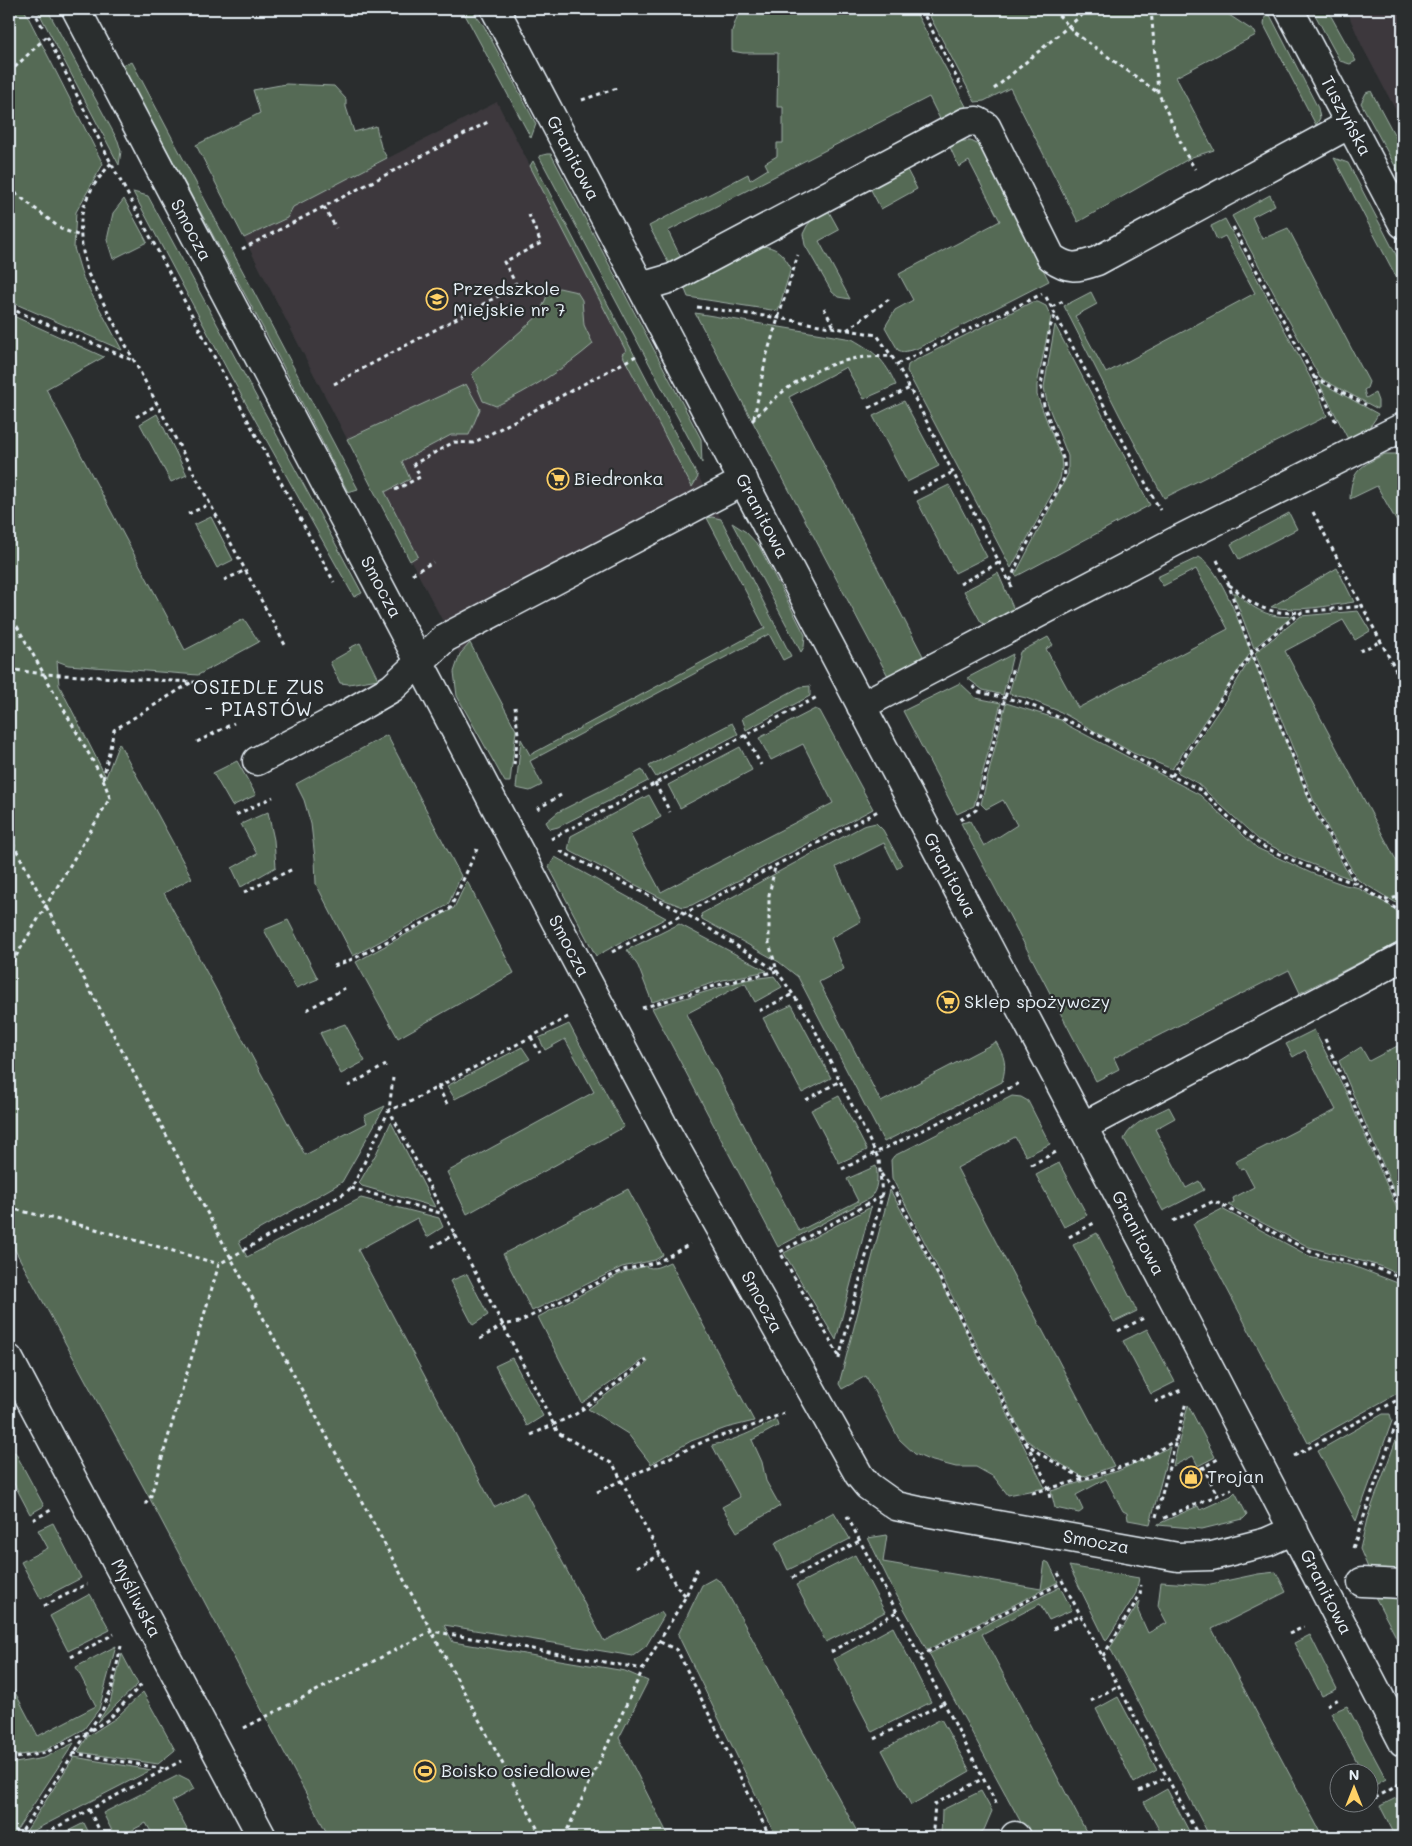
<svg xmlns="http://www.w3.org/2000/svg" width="1412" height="1846" font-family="Mali,sans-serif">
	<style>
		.built { fill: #3c393d }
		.green { fill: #556a55; stroke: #9eaea6 }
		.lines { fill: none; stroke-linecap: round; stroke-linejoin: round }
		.minor-casing { stroke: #e8f1f8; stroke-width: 31 }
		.path { stroke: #e8f1f8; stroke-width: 3; stroke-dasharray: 4 4; stroke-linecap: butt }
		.minor { stroke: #2a2d2e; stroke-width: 28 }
		.labels { text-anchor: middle; stroke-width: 4.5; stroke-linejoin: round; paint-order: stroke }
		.street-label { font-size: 18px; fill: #e8f1f8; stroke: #2a2d2e }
		.poi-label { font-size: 18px; fill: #e8f1f8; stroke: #2a2d2e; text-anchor: start }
		.neighbourhood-label { font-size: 19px; letter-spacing: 1px; fill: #e8f1f8; stroke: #2a2d2e }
	</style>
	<rect width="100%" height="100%" fill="#2a2d2e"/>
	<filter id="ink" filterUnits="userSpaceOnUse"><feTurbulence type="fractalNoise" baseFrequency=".02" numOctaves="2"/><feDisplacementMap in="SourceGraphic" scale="10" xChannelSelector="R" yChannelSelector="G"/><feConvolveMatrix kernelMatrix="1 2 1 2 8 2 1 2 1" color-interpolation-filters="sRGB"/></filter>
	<g filter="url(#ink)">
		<path class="built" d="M1346 9H1403V124L1362 46Z
			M497 102 626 351 631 348 721 519 707 518 470 643 460 654 347 439 244 238 287 218 293 207Z"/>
		<path class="green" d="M9 9H24L103 164 76 212 74 248 83 278 122 350 9 301Z
			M37 9H47L118 141 121 151 119 165Z
			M462 9H471L484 26 536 124 531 138Z
			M740 9H914L968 110 941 121 929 97 668 231 681 258 669 264 649 226 748 174 750 180 768 169 765 163 777 156V143H783V107H777L778 53H743L732 51V31Z
			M926 9H1220L1255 32 1256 35 1176 77 1214 150 1192 157 1078 222 1010 88 984 101 975 102Z
			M1312 9H1327L1356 61 1350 64 1340 61Z
			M1270 15 1318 108 1320 118 1316 125 1264 25 1265 17Z
			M132 62 358 489 348 492 268 337 121 65Z
			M286 84 334 86 346 99V107L354 132 376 126 381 147 387 158 293 207 287 218 244 238 196 145 260 113 253 90Z
			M1371 91 1403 151V178L1401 177 1361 103 1366 93Z
			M959 141H971L981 146 1049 281 916 349 903 352 898 350 885 327 895 310 913 300 899 274 1000 221 969 161 959 167 949 145Z
			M547 154H551L701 439 702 463 539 156Z
			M1334 158 1348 163 1403 268V290Z
			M533 161 698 477 692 487 622 354 626 351 530 166Z
			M906 168 917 189 881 209 870 188Z
			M133 192 148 196 362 593 354 597 229 373Z
			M1270 195 1275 205 1252 217 1262 239 1288 228 1369 382 1367 388 1364 390 1366 398 1375 393 1378 401V409L1320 378 1232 216Z
			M124 199 147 242 113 259 107 240 113 213Z
			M828 210 839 230 819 241 850 299 838 297 832 292 805 245 803 234 807 226 814 217Z
			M1225 219 1319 394 1327 416 1164 498 1120 416 1064 306 1091 292 1097 304 1075 316 1106 373 1255 293 1225 236 1217 240 1211 226Z
			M759 246C777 246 783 254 791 268L778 311 688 297 684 287Z
			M559 288 577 292 582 300 584 325 593 344C564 369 531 389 496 406L483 401 472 374 539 315 549 291Z
			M1032 302H1038L1046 306 1051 317 1037 385V395L1061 458 1062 468 1060 479 1011 568 907 371 908 365 912 362Z
			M695 313 852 339C876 353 884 359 896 385L864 399 846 367 789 397 923 656 888 676Z
			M9 314 104 357 46 389 185 650 244 619 259 642 198 675 68 665 57 661 59 685 106 777 119 743 192 878 164 893 305 1155 367 1123 364 1116 385 1106 342 1182 239 1241 247 1257 361 1198 439 1218 443 1227 427 1237 417 1218 358 1250 494 1507 525 1491 604 1641 661 1612 664 1616 646 1646 633 1656 444 1625 453 1642 625 1671 648 1681 619 1738 669 1837H329L150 1499 9 1239Z
			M1055 325 1150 505 1017 576 1015 575 1068 474V456L1047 403 1044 387Z
			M1318 381 1378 414C1370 430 1363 432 1348 439Z
			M466 384 480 409 469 435H451L402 461 410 479 385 492 418 556 410 561 347 439Z
			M904 401 939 466 907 482 873 416Z
			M157 414 187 475 171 482 140 424Z
			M1385 454H1396L1403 458V533L1377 486 1350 499C1351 470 1361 466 1385 454Z
			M949 485 987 557 955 573 917 501Z
			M1289 513 1297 529 1239 559 1231 544Z
			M211 517 233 560 217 568 194 525Z
			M712 517 721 519 791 656 783 660 769 634 530 761 542 785 530 791 516 788 521 739 530 755 765 628 707 518Z
			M732 523 746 532 759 546 805 635 804 647 801 652Z
			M1199 557C1222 570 1240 627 1251 652L1172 769 1133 753 1061 712 1026 698 1009 694 1020 652 1048 637 1053 645 1046 649 1078 708 1228 629 1196 569 1163 586 1157 577Z
			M1337 568 1354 602C1327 606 1299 612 1271 607Z
			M998 573 1015 612 986 625 981 622 964 591Z
			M1233 593H1237C1252 609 1271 619 1293 616L1254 648Z
			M1358 611 1370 631 1355 640 1343 620 1285 651 1403 873V907L1358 880 1329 830 1313 799 1255 653 1301 616Z
			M360 643 378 679 349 684 340 683 330 662 351 650 349 648Z
			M470 643 516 730 510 782H505L457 696 454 672 460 654Z
			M1013 654 1003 695 983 690 967 678Z
			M1252 656 1313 810 1351 879 1298 859 1259 840 1197 783 1177 772 1225 701Z
			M960 683 976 698 1001 703 974 806 957 814 903 711Z
			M810 686V696L746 730 742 718 800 687Z
			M1006 703 1061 720 1067 725 1200 795 1257 848 1311 873 1345 885 1356 887 1389 905 1403 916V940L1300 993 1289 970 1114 1058 1119 1069 1096 1081 961 823 970 821 984 846 1017 825 1003 800 986 809 981 804Z
			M815 709 820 711 873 809 692 905 683 907 665 900 568 850 571 836 649 795 661 817 630 834 661 892 833 803 803 744 771 760 759 738Z
			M732 723 738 734 656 777 649 766Z
			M387 735 461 876 448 905 353 956 316 884 315 858 311 824 304 800 296 784Z
			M740 747 752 770 680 808 668 785Z
			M237 761 256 795 232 806 213 773Z
			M642 770 648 781 558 827 550 829 546 822 558 812Z
			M268 812 274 840 276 867 241 887 232 868 257 854 241 824Z
			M876 823 883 830 902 865 897 869 884 843 836 867 861 921 831 938 844 969 819 982 881 1102 996 1042C1005 1058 1007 1064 1002 1082L884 1142 798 977 779 962 702 919 701 914 863 826Z
			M555 857 666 918 596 956 549 867Z
			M467 881 514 973 398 1038 356 962 454 908Z
			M288 920 318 979 296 988 264 930Z
			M679 924 767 971 723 980 652 1002 638 966 627 950Z
			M774 976 782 987 755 1002 745 983 686 1014 799 1231 858 1201 847 1179 876 1166C878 1177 878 1190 870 1198L778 1247 652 1008 745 980Z
			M792 1005 831 1078 802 1093 763 1018Z
			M345 1024 365 1061 341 1074 320 1033Z
			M569 1024 624 1127 467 1214 447 1172 594 1092 565 1039 545 1050 539 1038Z
			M1314 1030 1345 1090 1403 1222V1276L1380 1266 1309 1247 1228 1205 1234 1202 1233 1198 1254 1187 1244 1168 1240 1169 1235 1162 1336 1110 1305 1050 1293 1057 1286 1044Z
			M1403 1043V1074L1394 1079 1403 1097V1212L1339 1061 1361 1047 1369 1061Z
			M522 1047 530 1059 455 1099 447 1086Z
			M839 1096 867 1150 839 1163 811 1110Z
			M1012 1096 1021 1097 1028 1101 1050 1144 1026 1156 1015 1137 957 1168 1114 1466 1083 1477 1053 1459 1025 1439 892 1178 891 1160 894 1156Z
			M1169 1107 1175 1118 1155 1129 1186 1188 1199 1181 1204 1190 1163 1211 1124 1139C1132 1122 1153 1115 1169 1107Z
			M391 1122 435 1207 362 1186 359 1183 376 1154Z
			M1059 1163 1087 1215 1064 1227 1036 1175Z
			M628 1189 663 1255 655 1260 622 1267 532 1311 503 1254Z
			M890 1190 938 1277 1045 1488 1008 1495 994 1477 976 1467H956L929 1460 915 1454 899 1439 866 1376 842 1389 839 1384Z
			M871 1207 836 1340 784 1253Z
			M1222 1209 1309 1256 1353 1266 1403 1285V1390L1308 1443 1193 1224Z
			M1097 1233 1137 1311 1114 1322 1073 1245Z
			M670 1262 754 1421 726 1428 691 1441 651 1464 628 1434 588 1409 648 1362 646 1358 582 1403 538 1317 624 1272 645 1266C654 1271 662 1265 670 1262Z
			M467 1274 488 1315 473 1325 450 1281Z
			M1147 1329 1175 1382 1151 1394 1123 1341Z
			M512 1358 543 1416 527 1426 495 1366Z
			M1188 1405 1215 1457 1198 1466 1193 1456 1173 1466Z
			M1383 1414H1390L1392 1421 1356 1521 1318 1451Z
			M776 1420 778 1426 752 1440 762 1462 766 1481 780 1506 737 1532 722 1507 740 1497 712 1445C735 1441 755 1430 776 1420Z
			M1403 1421V1573L1369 1570 1360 1549 1367 1519Z
			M1170 1447 1150 1524 1128 1520 1127 1513 1123 1511 1106 1479 1076 1495 1083 1510 1079 1513 1055 1508 1051 1491 1118 1471Z
			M15 1452 44 1506 30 1514 9 1474V1454Z
			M1235 1492 1247 1515 1243 1519 1202 1529 1158 1525V1524L1198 1506 1200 1510 1231 1496Z
			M834 1512 850 1539 788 1570 775 1543Z
			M53 1523 81 1578 41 1599 21 1562 48 1548 38 1530Z
			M887 1535 883 1562 1041 1589 1045 1561 1049 1563 1058 1582 927 1650 891 1585 868 1538Z
			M855 1555 885 1612 826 1642 796 1585Z
			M1069 1566 1139 1578 1136 1593 1106 1641Z
			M1276 1572 1286 1592 1212 1629 1323 1837H1210L1110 1648 1140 1601 1138 1611 1148 1633 1167 1623 1158 1606 1161 1582 1206 1585 1258 1574Z
			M715 1578 722 1583 860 1837H774L775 1834 678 1635 702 1585Z
			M1060 1587 1072 1610 1049 1620 1040 1604 982 1634 1089 1837H1029L929 1654Z
			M1373 1593 1403 1595V1650Z
			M90 1594 110 1630 68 1651 50 1616Z
			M893 1627 931 1702 872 1732 834 1659Z
			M1310 1635 1337 1689 1322 1696 1294 1643Z
			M116 1646 99 1709 84 1729 44 1751 9 1757V1681L38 1736 96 1706 76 1667Z
			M122 1654 138 1684 98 1722 110 1703Z
			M143 1692 175 1750 158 1764 78 1752 88 1736 116 1718Z
			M1118 1697 1157 1770 1134 1783 1096 1709Z
			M1347 1706 1386 1779 1370 1788V1774L1363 1773 1331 1713Z
			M941 1719 970 1771 911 1805 882 1750Z
			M74 1743 12 1837H9V1764L44 1758Z
			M74 1757 151 1770 23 1836Z
			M179 1775 189 1780 194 1789 172 1801 191 1837H154L146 1823 119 1837H115L103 1813Z
			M1167 1789 1192 1837H1163L1144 1802Z
			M981 1791 992 1811 984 1830 973 1837H941L942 1810Z
			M1396 1798 1403 1812V1837H1396L1380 1806Z
			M84 1823 91 1837H56Z"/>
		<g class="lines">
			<g class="minor-casing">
				<path id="minor" d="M76 9 665 1129 859 1475 868 1486 896 1506 919 1511 1178 1557 1212 1556 1267 1542 1294 1530
					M495 9C798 587 1105 1162 1403 1742
					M1289 9 1403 224
					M641 287 672 278 966 122 977 121 986 126 1051 257C1069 270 1077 268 1097 261L1350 124
					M861 706 1176 541 1403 427
					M257 761 342 717 392 688 445 638 744 481
					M1082 1127 1403 957
					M9 1359 262 1837
					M1362 1582 1403 1584
					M1015 1836 1016 1837"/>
			</g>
			<path class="path" d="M33 9 43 28
				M921 9 962 88
				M1053 9 1075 33 1157 92
				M1151 9 1158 92 1187 156 1195 169
				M47 36 111 163 334 582
				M9 73 47 36
				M994 89 1089 9
				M582 100 617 88
				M111 163C104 172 95 182 90 192 75 220 81 242 87 272L285 645
				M9 188 61 229 80 236
				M324 207 336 228
				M1233 227 1314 377 1336 422
				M242 249 488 122
				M1046 297 1160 510
				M697 307 779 318 877 335 897 364 1012 587
				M1052 307 1063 301
				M9 308 132 360
				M824 308 834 327
				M847 330 889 299
				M897 364 1042 294
				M1314 377 1366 405
				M334 384 517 286 504 262 541 243 529 215
				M869 408 910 388
				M136 417 157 405
				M754 418 766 357 798 255
				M752 421C780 391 808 369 848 360 862 356 877 357 891 356
				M395 490 420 477 414 464 454 442 473 443 638 355
				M913 493 953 472
				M1313 512 1403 684
				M188 514 210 504
				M1217 560 1229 585 1241 624 1285 738 1315 810 1357 884
				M412 574 433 562
				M224 580 246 570
				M1010 581 1021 555 1065 477 1064 461 1044 406 1041 386 1050 327 1056 314
				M960 584 1000 562
				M1229 585C1238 590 1243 597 1251 602 1268 612 1282 614 1301 612
				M9 612 103 779 110 798 9 968
				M1360 651 1382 641
				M9 669 43 674 211 683
				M973 686 979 692 1023 702 1093 732 1150 766 1201 790 1244 832 1262 846 1303 865 1357 884 1403 913
				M1401 728H1403
				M745 735 761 765
				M197 742 234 723
				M514 765 518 734 515 707
				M1172 776 1235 677 1253 652 1288 622 1302 612 1364 606
				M103 779 114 730 192 682
				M655 783 670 812
				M537 809 561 795
				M236 815 273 797
				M960 820 976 810 1013 667
				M9 836 231 1258 542 1837
				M551 839 817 697
				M560 851 686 914 777 971 809 1018 879 1160 882 1196 838 1362
				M244 892 293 869
				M1385 900 1403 896
				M612 952 878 811
				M334 966 355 958 450 909 477 849
				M642 1008 718 985 777 971 769 943V895L775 867
				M307 1010 345 988
				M759 1011 793 994
				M568 1017 406 1104 389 1110 503 1325 558 1433 613 1464 676 1586 686 1596
				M531 1037 540 1053
				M1325 1039 1403 1216
				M348 1086 386 1065
				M438 1087 447 1104
				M806 1100 840 1081
				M1031 1165 1056 1152
				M842 1169 1022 1082
				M881 1174 895 1192 1024 1441 1040 1454 1084 1479
				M351 1188 444 1214
				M9 1208 92 1228 219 1264
				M1173 1221 1214 1201 1313 1253 1374 1267 1403 1279
				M1069 1237 1094 1223
				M432 1247 455 1234
				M1118 1331 1144 1318
				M480 1339 503 1325 519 1322 623 1270 658 1262 690 1244
				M839 1356 780 1252 882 1196
				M1155 1402 1181 1390
				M531 1435 576 1414 647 1360
				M1026 1443C1036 1461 1047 1479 1050 1499
				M1294 1456 1403 1397
				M1203 1466 1217 1495
				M1200 1469 1218 1459
				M597 1492 707 1440 745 1429 784 1413
				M1032 1493 1084 1479 1142 1460 1176 1440
				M145 1504 150 1499 219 1264 347 1192 355 1182 389 1110 393 1078
				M847 1516 997 1805
				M1156 1517 1186 1402
				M1164 1518 1232 1489
				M33 1520 51 1510
				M1353 1548 1403 1404
				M637 1567 660 1555
				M1058 1573 1199 1837
				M792 1578 859 1541
				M44 1606 87 1584
				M1053 1629 1080 1615
				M1289 1634 1304 1627
				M660 1642 677 1650 770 1837
				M831 1652 896 1612
				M920 1656 1063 1582
				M1103 1656 1140 1595 1141 1585
				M71 1657 114 1634
				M1091 1701 1118 1686
				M1327 1705 1341 1698
				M244 1728 432 1631 643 1669
				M875 1739 943 1703
				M73 1753 165 1769
				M9 1759 45 1753 88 1732 109 1719 142 1684
				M1139 1791 1167 1777
				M1375 1798 1397 1786 1403 1778
				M89 1810 103 1837
				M926 1834 933 1829 935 1804 982 1779
				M18 1837 102 1711 112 1687 121 1646
				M38 1837 181 1761
				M564 1837 643 1669 686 1596 698 1566"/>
			<use href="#minor" class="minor"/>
		</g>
	</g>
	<defs>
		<g id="school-ring" transform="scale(1.125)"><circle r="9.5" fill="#2a2d2e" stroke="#ffd166" stroke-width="1.5"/><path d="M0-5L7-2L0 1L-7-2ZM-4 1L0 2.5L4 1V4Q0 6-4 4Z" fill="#ffd166"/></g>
		<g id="supermarket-ring" transform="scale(1.125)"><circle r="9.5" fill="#2a2d2e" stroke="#ffd166" stroke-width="1.5"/><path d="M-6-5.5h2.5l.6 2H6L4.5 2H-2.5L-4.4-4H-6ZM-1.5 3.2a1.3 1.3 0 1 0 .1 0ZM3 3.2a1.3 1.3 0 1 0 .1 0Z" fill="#ffd166"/></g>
		<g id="shop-ring" transform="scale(1.125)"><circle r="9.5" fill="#2a2d2e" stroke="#ffd166" stroke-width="1.5"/><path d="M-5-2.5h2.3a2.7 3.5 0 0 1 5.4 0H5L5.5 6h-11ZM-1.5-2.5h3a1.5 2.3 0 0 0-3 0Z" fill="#ffd166"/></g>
		<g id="stadium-ring" transform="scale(1.125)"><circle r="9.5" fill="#2a2d2e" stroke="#ffd166" stroke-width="1.5"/><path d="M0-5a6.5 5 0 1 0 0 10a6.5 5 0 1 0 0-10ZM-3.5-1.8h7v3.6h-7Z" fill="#ffd166"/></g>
	</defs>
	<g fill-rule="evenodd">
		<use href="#school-ring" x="437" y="299"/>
		<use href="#supermarket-ring" x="558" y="479"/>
		<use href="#supermarket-ring" x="948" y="1002"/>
		<use href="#shop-ring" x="1191" y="1477"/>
		<use href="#stadium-ring" x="425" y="1771"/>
	</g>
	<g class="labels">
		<g class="street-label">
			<text transform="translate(1346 116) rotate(62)" y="6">Tuszyńska</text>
			<text transform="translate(573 158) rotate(62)" y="6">Granitowa</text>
			<text transform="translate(191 230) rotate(62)" y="6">Smocza</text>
			<text transform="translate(762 516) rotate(62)" y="6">Granitowa</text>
			<text transform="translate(381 587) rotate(62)" y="6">Smocza</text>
			<text transform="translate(950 875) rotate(62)" y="6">Granitowa</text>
			<text transform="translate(569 946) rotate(62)" y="6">Smocza</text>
			<text transform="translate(1138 1233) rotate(62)" y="6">Granitowa</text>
			<text transform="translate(762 1302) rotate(61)" y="6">Smocza</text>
			<text transform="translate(1096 1542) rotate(10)" y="6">Smocza</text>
			<text transform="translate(1326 1592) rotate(63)" y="6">Granitowa</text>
			<text transform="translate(136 1598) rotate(62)" y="6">Myśliwska</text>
		</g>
		<g class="poi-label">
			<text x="453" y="295">Przedszkole<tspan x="453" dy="21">Miejskie nr 7</tspan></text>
			<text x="574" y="485">Biedronka</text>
			<text x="964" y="1008">Sklep spożywczy</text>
			<text x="1207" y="1483">Trojan</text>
			<text x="441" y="1777">Boisko osiedlowe</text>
		</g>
		<g class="neighbourhood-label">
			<text x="259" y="694">OSIEDLE ZUS<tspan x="259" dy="22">- PIASTÓW</tspan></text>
		</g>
	</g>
	<rect width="1412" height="1846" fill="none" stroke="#2a2d2e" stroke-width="30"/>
	<rect x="15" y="15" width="1382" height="1816" fill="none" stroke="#e8f1f8" stroke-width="2" filter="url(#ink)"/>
	<g transform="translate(1354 1788)"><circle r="24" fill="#2a2d2e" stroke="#767b7f"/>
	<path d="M0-4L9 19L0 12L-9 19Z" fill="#ffd166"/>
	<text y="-8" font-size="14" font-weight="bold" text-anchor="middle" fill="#e8f1f8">N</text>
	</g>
</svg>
